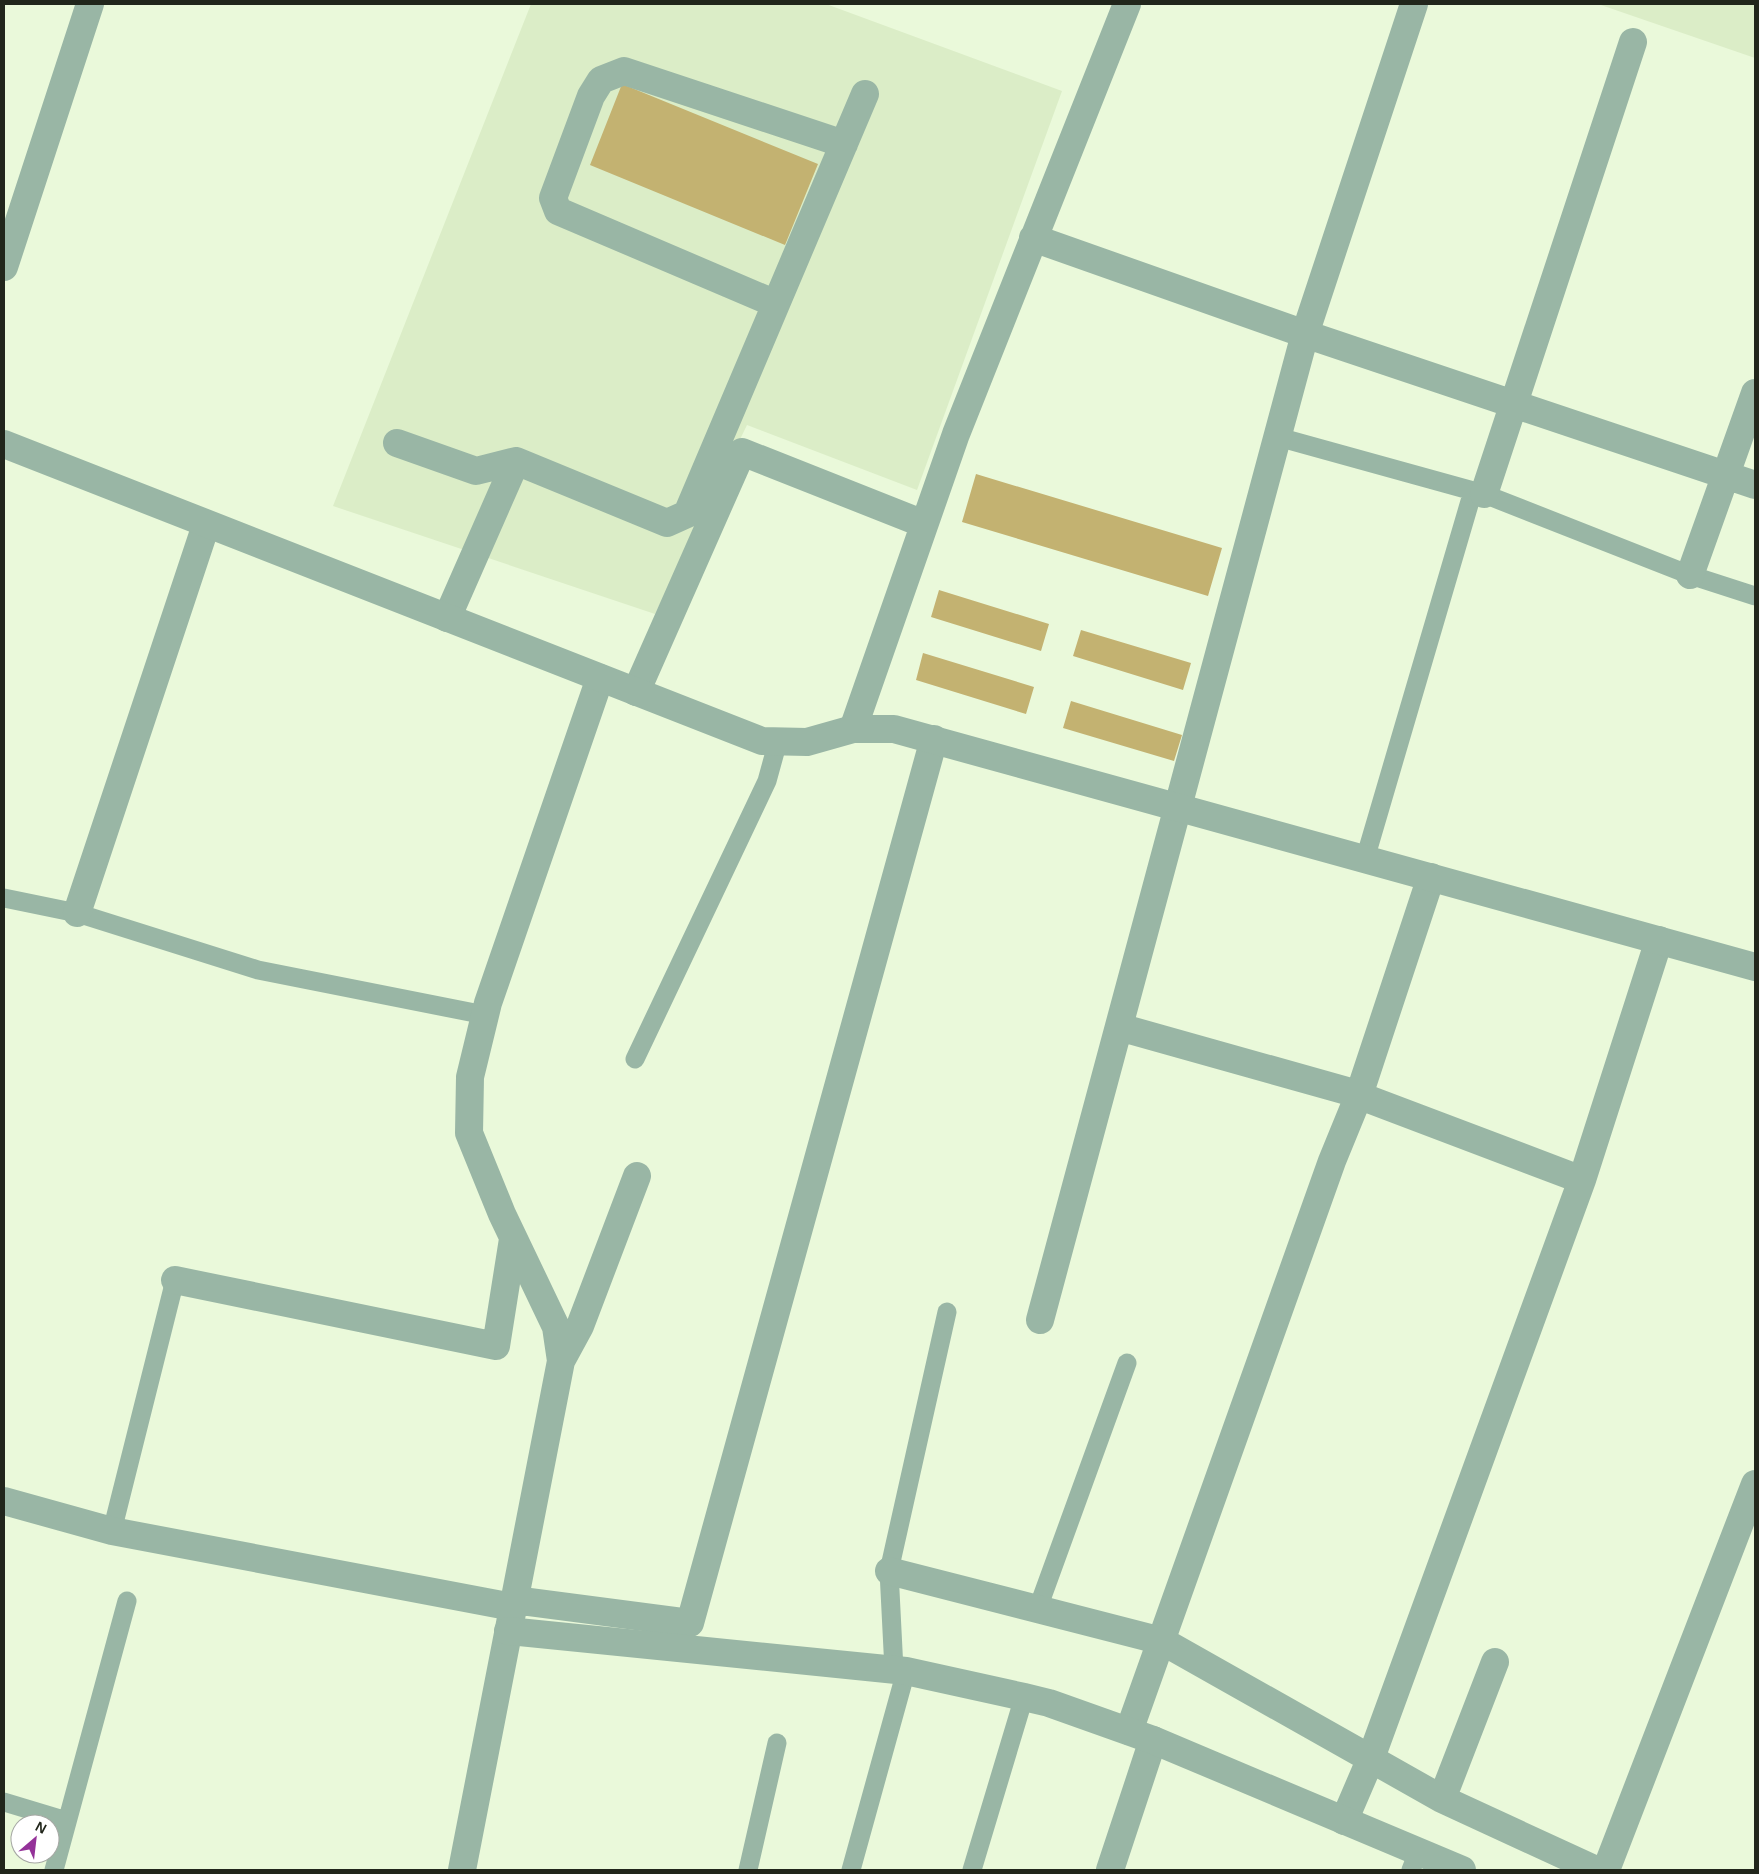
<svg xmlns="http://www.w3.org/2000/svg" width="1759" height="1874" font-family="Arial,sans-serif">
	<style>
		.built { fill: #dbedc7 }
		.building { fill: #c3b271 }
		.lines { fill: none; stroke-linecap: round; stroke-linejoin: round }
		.service { stroke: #99b6a5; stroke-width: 19 }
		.minor { stroke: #99b6a5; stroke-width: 28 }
		.tertiary { stroke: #99b6a5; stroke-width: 28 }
	</style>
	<rect width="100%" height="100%" fill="#eaf9da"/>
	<path class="built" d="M531 4H826L1062 91 917 490 747 425 655 614 333 506Z
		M1598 4H1755V58Z"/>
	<path class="building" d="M622 84 818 164 785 245 590 165Z
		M976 474 1222 548 1208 596 962 522Z
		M939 590 1049 624 1041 651 931 617Z
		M1081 630 1191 663 1183 690 1073 656Z
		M923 653 1034 687 1026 714 916 680Z
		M1071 701 1182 735 1174 761 1063 728Z"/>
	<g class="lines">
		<path class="service" d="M1278 437 1484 494 1690 575 1755 596
			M1365 859 1473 491
			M4 898 77 913 258 970 485 1015
			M635 1059 767 781 778 741
			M112 1531 175 1280
			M1038 1608 1127 1363
			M894 1670 889 1571 947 1312
			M4 1802 67 1821
			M54 1870 127 1601
			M748 1870 777 1743
			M851 1870 906 1671
			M972 1870 1024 1697
			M1411 1870 1418 1852"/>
		<path class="minor" d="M1033 238 1305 334 1755 485
			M776 304 558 211 553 198 591 96 601 80 624 71 844 144
			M397 443 476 471 516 461 667 523 687 514 865 94
			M1484 494 1633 42
			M1690 575 1755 393
			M447 618 516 461
			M636 692 742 452 924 524
			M853 729 956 434 1127 4
			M77 913 206 525
			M1119 1027 1347 1091 1582 1180
			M175 1280 496 1346 513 1239
			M1040 1320 1305 334 1414 4
			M561 1361 580 1326 637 1176
			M4 1501 112 1531 513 1607
			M889 1571 1162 1641 1442 1799 1596 1870
			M514 1600 690 1623 934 739
			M1129 1731 1332 1161 1359 1095 1431 877
			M1442 1799 1495 1662
			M1344 1821 1371 1758 1582 1180 1659 940
			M462 1870 561 1361 556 1327 502 1214 469 1133 470 1077 488 1003 600 678
			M1110 1870 1153 1740
			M1606 1870 1755 1484"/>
		<path class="tertiary" d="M4 267 90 4
			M4 444 762 741 807 742 853 729H894L1755 967
			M508 1631 906 1671 1024 1697 1049 1703 1153 1740 1462 1870"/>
	</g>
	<rect width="1759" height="1874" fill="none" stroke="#21261b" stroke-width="10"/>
	<g transform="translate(35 1839) rotate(28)"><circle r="24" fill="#ffffff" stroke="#a6a8a4"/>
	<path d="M0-4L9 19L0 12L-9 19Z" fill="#943299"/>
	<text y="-8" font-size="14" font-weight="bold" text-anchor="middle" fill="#21261b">N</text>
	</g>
</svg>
